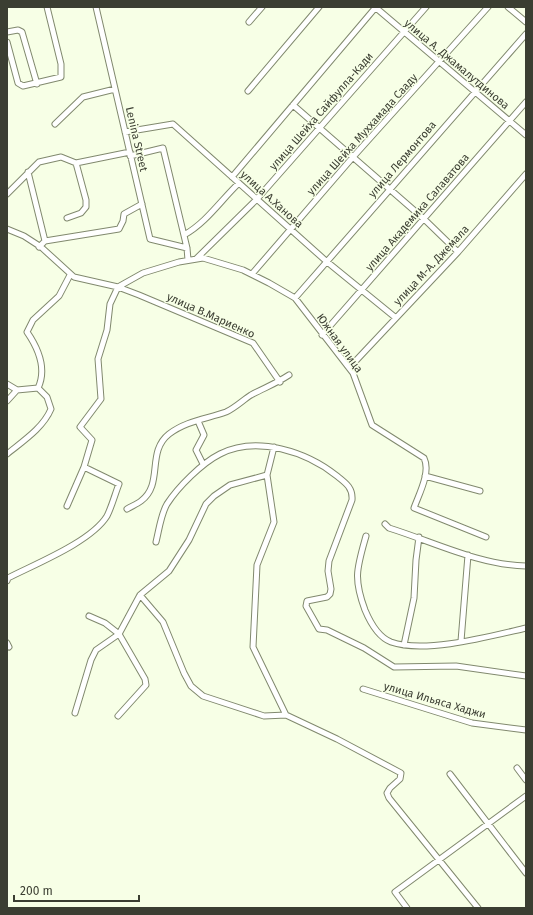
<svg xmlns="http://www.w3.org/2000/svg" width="533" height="915" font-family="'Fira Sans',sans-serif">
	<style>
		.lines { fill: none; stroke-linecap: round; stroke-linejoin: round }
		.minor-casing { stroke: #81896e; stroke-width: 7 }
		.minor { stroke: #fff; stroke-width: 5 }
		.labels { text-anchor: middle; stroke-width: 3; stroke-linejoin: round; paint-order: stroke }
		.street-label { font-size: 11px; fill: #3b3e32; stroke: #f7ffe6 }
	</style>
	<rect width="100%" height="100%" fill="#f7ffe6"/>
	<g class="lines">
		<g class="minor-casing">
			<path id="minor" d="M96 7 150 239 187 248
				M375 7 526 135
				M508 7 526 22
				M249 22 262 7
				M7 32 18 30 22 32 37 84
				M7 42 18 83 23 86 61 77V64L47 7
				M248 91 319 7
				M293 105 424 219 458 252
				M55 124 83 97 115 89
				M125 132 173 124 326 261 396 318
				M130 156 163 148 187 248 188 260
				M28 172 45 241
				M232 177 376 7
				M7 194 39 162 61 157 76 163 130 152
				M67 218 81 213 86 207V200L76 163
				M7 229 24 236 41 247 74 277 118 287 139 295 253 343 280 382
				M184 235C206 223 221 200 239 183
				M39 247 45 241 119 229 123 221 124 214 142 204
				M196 259 257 199 426 7
				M252 274 353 157 488 7
				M118 287 143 273 179 262 203 258 243 270 269 283 295 298 353 373 372 425 424 458C431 472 419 494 414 508L486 537
				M295 298 526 34
				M322 335 526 102
				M349 368 458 252 526 174
				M7 384 17 390 38 388
				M38 388C47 369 38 348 27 332L33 320 59 296 70 275
				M7 401 17 390
				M198 421 204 435 196 450 203 464
				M7 454C23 441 43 428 51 409L47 397 38 388
				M267 475 274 522 257 565 253 647 286 715 337 739 401 773 400 779 390 788 387 793 389 798 478 908
				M425 476 480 491
				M67 506 84 467 92 440 80 427 101 399 98 359 107 330 110 304 118 287
				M127 509C132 506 137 504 141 501 164 484 146 452 169 434 186 421 206 419 226 412 235 408 243 400 251 395 264 388 277 383 289 375
				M385 524 389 528C434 542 479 565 526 566
				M366 536C357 568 353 578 365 610 370 622 378 637 391 642 425 654 491 636 526 628
				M156 542C159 530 161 514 167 504 178 487 202 463 220 454 257 435 307 452 337 476 346 483 353 488 352 500L329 561 328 571 331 589 330 594 327 597 307 601 306 606 319 629 327 630 364 648 394 667 456 666 526 676
				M7 581 8 578C35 564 91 542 107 516 112 506 115 494 119 484L84 467
				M140 595 163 622 184 673 191 686 203 696 264 716 286 715
				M89 616 105 623 119 634 145 679 146 685 118 716
				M461 641 468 555
				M7 643 9 647
				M404 645 414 598 416 560 419 537
				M363 689 472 723 526 730
				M75 713 91 660 96 650 119 634 140 595 169 571 189 540 206 504 214 496 230 485 267 475 274 447
				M517 768 526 780
				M450 774 526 873
				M407 908 395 892 526 796"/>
		</g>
		<use href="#minor" class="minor"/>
	</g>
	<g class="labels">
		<g class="street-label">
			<text transform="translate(457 64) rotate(40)" y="4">улица А. Джамалутдинова</text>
			<text transform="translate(321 111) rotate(-49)" y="4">улица Шейха Сайфулла-Кади</text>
			<text transform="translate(362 134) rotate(-48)" y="4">улица Шейха Муххамада Сааду</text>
			<text transform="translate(137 139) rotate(77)" y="4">Lenina Street</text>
			<text transform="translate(402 159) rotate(-49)" y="4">улица Лермонтова</text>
			<text transform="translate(272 199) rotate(42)" y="4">улица А.Ханова</text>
			<text transform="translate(417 212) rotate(-49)" y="4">улица Академика Салаватова</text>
			<text transform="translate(431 265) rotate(-47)" y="4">улица М-А. Джемала</text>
			<text transform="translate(211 315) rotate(24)" y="4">улица В.Мариенко</text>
			<text transform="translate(340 343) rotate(54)" y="4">Южная улица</text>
			<text transform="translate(435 700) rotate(16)" y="4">улица Ильяса Хаджи</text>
		</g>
	</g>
	<rect width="533" height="915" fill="none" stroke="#3b3e32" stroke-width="16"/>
	<path d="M14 895v6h125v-6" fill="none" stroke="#3b3e32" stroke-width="2"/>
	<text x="20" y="895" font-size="12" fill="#3b3e32" stroke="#f7ffe6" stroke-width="3" paint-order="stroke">200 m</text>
</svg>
